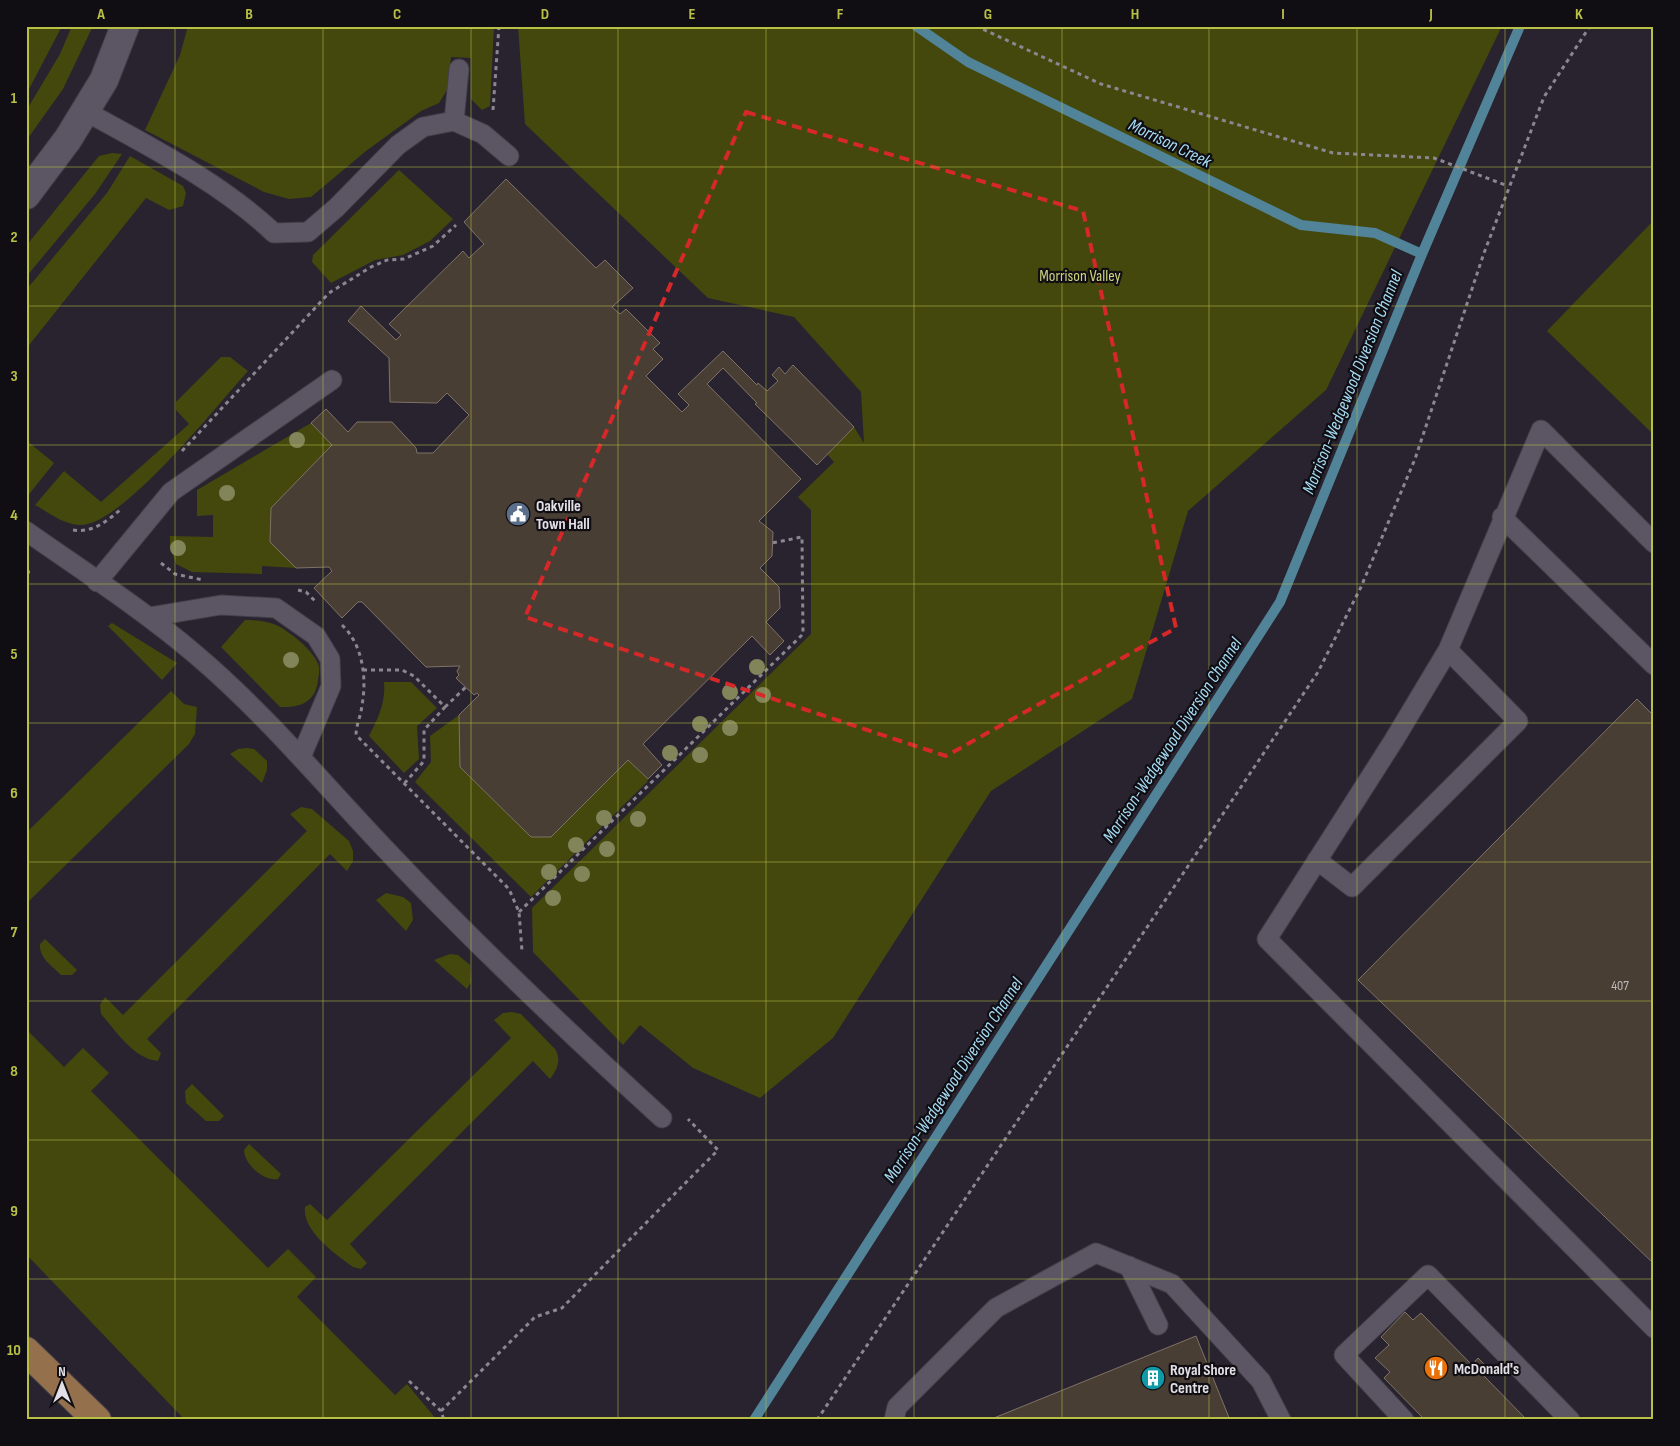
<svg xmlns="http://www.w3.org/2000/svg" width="1680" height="1446" font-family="'Sofia Sans Condensed',sans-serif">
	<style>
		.green { fill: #44480d }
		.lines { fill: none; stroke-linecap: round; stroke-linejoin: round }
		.stream { stroke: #518399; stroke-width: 10 }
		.building { fill: #493e33; stroke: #7f7367 }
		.service-casing { stroke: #433f49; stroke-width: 21 }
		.minor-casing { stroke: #433f49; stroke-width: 30 }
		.primary-casing { stroke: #433f49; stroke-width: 30 }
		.path { stroke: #8b8791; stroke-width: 3; stroke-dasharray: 4 4; stroke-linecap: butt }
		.service { stroke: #5c5664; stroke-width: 19 }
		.minor { stroke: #5c5664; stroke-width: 28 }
		.primary { stroke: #94704c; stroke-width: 28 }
		.tree { fill: #82845a }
		.marked { fill: none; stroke: #d62828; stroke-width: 4; stroke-dasharray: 10 6; stroke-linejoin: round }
		.grid { fill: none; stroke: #b9c046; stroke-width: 1; stroke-opacity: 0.55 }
		.labels { text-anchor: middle; stroke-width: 4.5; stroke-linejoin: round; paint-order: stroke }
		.number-label { font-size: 14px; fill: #bcb7ba }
		.park-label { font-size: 16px; fill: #cbd37d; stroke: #100e13 }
		.poi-label { font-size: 16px; font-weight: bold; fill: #e2dfe7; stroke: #100e13; text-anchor: start }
		.water-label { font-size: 18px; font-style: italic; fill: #a5dbf4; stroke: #100e13 }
		.neatline { fill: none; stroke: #b9c046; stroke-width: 2 }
		.grid-label { font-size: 16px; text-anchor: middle; font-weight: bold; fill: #b9c046 }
	</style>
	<rect width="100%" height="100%" fill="#28232f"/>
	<path class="green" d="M26 26H62L26 95Z
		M72 26H93L63 89 26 141V111L60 54Z
		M188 26H494L490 106 482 110 471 99V58L451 57 447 90 439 103 421 111 366 151 311 197 289 199 264 192 145 130 180 55Z
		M518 26H1502L1326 390 1188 511 1132 699 991 791 833 1038 760 1098 693 1068 640 1025 623 1045 533 952 532 908 811 634V510L798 497 834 462 827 454 854 427 864 443 861 392 794 317 708 298 525 124Z
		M112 153 122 154 95 194 26 277V246L99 156Z
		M130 156 183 186 186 193 183 206 169 210 146 198 26 349V290L107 193Z
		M399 170 453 219 430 241 403 255 375 260 331 283 312 262 313 255Z
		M1654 220V435L1547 331Z
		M221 357H230L248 371C218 404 122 526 80 525 64 525 48 512 35 505L64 471 101 502 189 424 176 410V402Z
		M311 423 332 445 270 542 296 568 262 566V574L192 572 176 564 170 546V536L213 537V515L197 516V490Z
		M26 440 54 463 26 498Z
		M245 620C255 620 266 621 276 625 288 630 314 651 318 664 320 668 319 675 318 680 316 702 300 708 280 707L221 647Z
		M112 623 177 663 162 680 108 626Z
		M384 682H411L437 708 417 726 419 759 404 773 369 736C378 718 386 702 384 682Z
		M171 691 184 704 197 707 195 734 189 744 26 904V833Z
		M459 715 460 767 531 837H551L628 760 648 779 647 782 531 897 415 782 431 762 430 736Z
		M247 748 254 749 267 761V770L262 783 230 754 238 749Z
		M301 807 312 809 349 841 353 851V861L347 871 330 854 147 1039 161 1053 158 1061C134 1059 116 1031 101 1014L100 1005 105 997 123 1015 307 831 290 814Z
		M386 893 403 897 411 903 413 920 406 931 376 900Z
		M45 939 77 970 72 975H61C51 965 39 958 40 944Z
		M450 954 458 955 470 965 471 982 467 989 434 960Z
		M512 1012 521 1014 555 1049C562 1060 557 1070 550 1079L533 1061 350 1244 367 1263 361 1269 353 1267C335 1254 302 1231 305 1207L310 1204 327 1220 511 1038 494 1020 503 1013Z
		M26 1029 64 1067 83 1048 109 1073 91 1091 268 1268 288 1249 316 1277 297 1297 395 1395 407 1384 437 1420H185L26 1254Z
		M192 1084 224 1116 219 1121H206L186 1103 185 1091Z
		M249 1144 281 1174 278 1179C264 1182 244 1164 244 1150Z"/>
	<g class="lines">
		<path class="stream" d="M916 26 968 62 1301 225 1375 233 1422 254
			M754 1420 1280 602 1422 254 1520 26"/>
	</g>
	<path class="building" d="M506 179 596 268 605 260 633 288 612 307 620 314 626 309 660 343 653 349 663 359 646 376 682 412 689 405 678 394 723 351 757 385 758 383 767 391 778 381 772 375 779 367 785 374 793 365 854 427 817 465 755 404 757 403 723 368 707 384 801 479 759 521 773 532 772 556 760 568 779 587 780 608 766 622 784 641 770 655 752 636 643 744 662 765 648 779 628 760 551 837H531L460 767 459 715 479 695 477 693 474 695 456 678 459 675 457 671 460 666 426 667 362 602H358L342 618 314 588 332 571 329 567 296 568 270 542 271 508 332 445 311 423 326 409 348 432 357 422H392L416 448 417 453H433L469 415 447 393 437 403 390 402 389 358 348 321 361 306 396 340 401 335 389 324 463 251 469 258 484 244 464 222Z
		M1637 699 1654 716V1264L1358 980Z
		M1405 1312 1413 1320 1421 1313 1472 1365 1478 1358 1490 1370 1484 1376 1527 1420H1425L1384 1378 1390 1372 1375 1358 1389 1345 1381 1337Z
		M1196 1336 1230 1420H989Z"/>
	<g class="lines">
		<g class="service-casing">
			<path id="service" d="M85 111C150 147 220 182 274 233L308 232 336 208 398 145 423 127 454 121 483 134 509 156
				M454 121 459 69
				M1502 517 1654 665
				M26 531C83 571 142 609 195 654 266 714 326 787 390 854 477 946 569 1033 662 1118
				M1654 543 1541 430 1448 650 1394 740 1267 939 1654 1328
				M97 582 171 492 332 380
				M149 617 221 605 276 608 316 636 330 659 331 686 301 757
				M1317 860 1352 887 1518 721 1448 650
				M1129 1266 1158 1325
				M894 1420 897 1407 996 1308 1096 1253 1172 1284 1261 1381 1281 1420
				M1404 1420 1344 1355 1428 1275 1570 1420"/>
		</g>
		<g class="minor-casing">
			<path id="minor" d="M26 195 68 139 104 80 125 26"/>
		</g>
		<g class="primary-casing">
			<path id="primary" d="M26 1351 97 1420"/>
		</g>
		<path class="path" d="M976 26 1101 84 1333 153 1434 158 1508 186
			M493 110 499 26
			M182 451 329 293 371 267 387 260 404 259 433 246 456 225
			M73 530C92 533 106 522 120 510
			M161 563 175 574 203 580
			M26 572H33
			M298 590 306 592 317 603
			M342 625C363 645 367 678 362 705 361 716 356 725 356 735L509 889 519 912 522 951
			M363 670H402L414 676 445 707 424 730V761L403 785
			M445 707 466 687
			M519 912 803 634 802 537 772 543
			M409 1381 441 1411 444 1420
			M441 1411 535 1317 562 1308 718 1150 688 1119
			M817 1420 1318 672 1361 587 1415 459 1484 253 1544 97 1590 26"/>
		<use href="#service" class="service"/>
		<use href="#minor" class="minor"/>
		<use href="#primary" class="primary"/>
	</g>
	<g class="tree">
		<circle cx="297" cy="440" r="8"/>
		<circle cx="227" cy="493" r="8"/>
		<circle cx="178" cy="548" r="8"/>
		<circle cx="291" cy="660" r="8"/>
		<circle cx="757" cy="667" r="8"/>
		<circle cx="730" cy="692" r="8"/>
		<circle cx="763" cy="695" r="8"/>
		<circle cx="700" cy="724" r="8"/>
		<circle cx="730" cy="728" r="8"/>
		<circle cx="670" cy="753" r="8"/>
		<circle cx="700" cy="755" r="8"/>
		<circle cx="604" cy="818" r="8"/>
		<circle cx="638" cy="819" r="8"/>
		<circle cx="576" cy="845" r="8"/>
		<circle cx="607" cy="849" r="8"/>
		<circle cx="549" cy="872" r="8"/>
		<circle cx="582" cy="874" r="8"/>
		<circle cx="553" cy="898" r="8"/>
	</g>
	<path class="marked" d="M746 112 1083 211 1176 628 946 756 525 617Z"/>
	<path class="grid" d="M175 26V1420M323 26V1420M471 26V1420M618 26V1420M766 26V1420M914 26V1420M1062 26V1420M1209 26V1420M1357 26V1420M1505 26V1420M26 167H1654M26 306H1654M26 445H1654M26 584H1654M26 723H1654M26 862H1654M26 1001H1654M26 1140H1654M26 1279H1654"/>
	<defs>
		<g id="civic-disc" transform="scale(1.25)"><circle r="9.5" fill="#5c6f8a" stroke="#100e13"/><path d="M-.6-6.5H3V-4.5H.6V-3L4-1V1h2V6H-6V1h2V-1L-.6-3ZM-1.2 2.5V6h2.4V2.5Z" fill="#fff"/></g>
		<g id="restaurant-disc" transform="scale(1.25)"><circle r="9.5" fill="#e8710a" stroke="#100e13"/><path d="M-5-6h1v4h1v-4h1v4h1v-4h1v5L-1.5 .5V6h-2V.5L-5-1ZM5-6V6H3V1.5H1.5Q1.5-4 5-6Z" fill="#fff"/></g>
		<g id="building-disc" transform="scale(1.25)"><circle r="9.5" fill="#0f9aa8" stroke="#100e13"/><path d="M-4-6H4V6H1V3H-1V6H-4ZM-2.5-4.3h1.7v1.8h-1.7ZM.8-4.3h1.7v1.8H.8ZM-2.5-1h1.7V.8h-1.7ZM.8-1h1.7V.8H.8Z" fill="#fff"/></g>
	</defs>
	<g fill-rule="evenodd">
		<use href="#civic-disc" x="518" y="514"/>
		<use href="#restaurant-disc" x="1436" y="1368"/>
		<use href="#building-disc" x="1153" y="1378"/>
	</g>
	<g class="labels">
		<g class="number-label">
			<text x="1620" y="990">407</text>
		</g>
		<g class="park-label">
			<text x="1080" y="281">Morrison Valley</text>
		</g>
		<g class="poi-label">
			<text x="536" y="511">Oakville<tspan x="536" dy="18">Town Hall</tspan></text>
			<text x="1454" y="1374">McDonald's</text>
			<text x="1170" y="1375">Royal Shore<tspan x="1170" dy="18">Centre</tspan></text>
		</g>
		<g class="water-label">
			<text transform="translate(1170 143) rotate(26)" y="6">Morrison Creek</text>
			<text transform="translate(1352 382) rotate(-68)" y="6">Morrison-Wedgewood Diversion Channel</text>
			<text transform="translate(1172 740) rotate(-57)" y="6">Morrison-Wedgewood Diversion Channel</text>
			<text transform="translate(953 1080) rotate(-57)" y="6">Morrison-Wedgewood Diversion Channel</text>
		</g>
	</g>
	<rect width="1680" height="1446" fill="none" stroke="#100e13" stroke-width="55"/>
	<g transform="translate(62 1384)" stroke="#100e13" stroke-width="4" paint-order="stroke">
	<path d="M0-4L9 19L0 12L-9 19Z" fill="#e2dfe7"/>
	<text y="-8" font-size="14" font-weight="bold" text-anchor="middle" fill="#e2dfe7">N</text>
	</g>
	<rect x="28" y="28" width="1624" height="1390" class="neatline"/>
	<g class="grid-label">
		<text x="101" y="19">A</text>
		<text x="249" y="19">B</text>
		<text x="397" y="19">C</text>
		<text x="545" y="19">D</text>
		<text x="692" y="19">E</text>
		<text x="840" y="19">F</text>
		<text x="988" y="19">G</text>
		<text x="1135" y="19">H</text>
		<text x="1283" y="19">I</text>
		<text x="1431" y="19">J</text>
		<text x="1579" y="19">K</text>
		<text x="14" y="103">1</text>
		<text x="14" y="242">2</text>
		<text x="14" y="381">3</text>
		<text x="14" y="520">4</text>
		<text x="14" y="659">5</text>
		<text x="14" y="798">6</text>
		<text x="14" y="937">7</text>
		<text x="14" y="1076">8</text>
		<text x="14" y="1216">9</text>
		<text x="14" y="1355">10</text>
	</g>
</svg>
